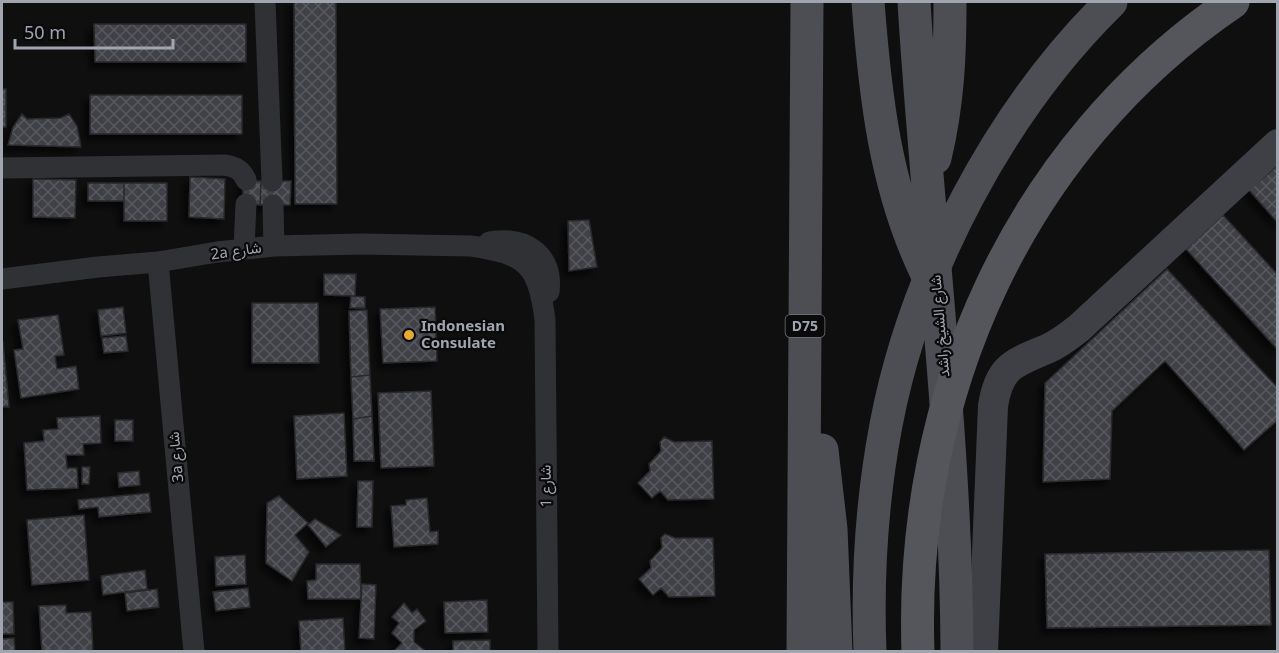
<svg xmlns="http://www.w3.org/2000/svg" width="1279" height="653" font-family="'Noto Sans',Vazirmatn,sans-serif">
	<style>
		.building { fill: url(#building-cross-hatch); stroke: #29292c; stroke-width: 1.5; filter: url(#shadow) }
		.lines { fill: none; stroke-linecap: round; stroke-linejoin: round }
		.minor { stroke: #303135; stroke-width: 21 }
		.secondary { stroke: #3e4045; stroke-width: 30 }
		.primary { stroke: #4c4e54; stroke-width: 33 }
		.primary-bridge { stroke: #4c4e54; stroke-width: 33 }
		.trunk-bridge { stroke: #54565c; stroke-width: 33 }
		.poi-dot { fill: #e4aa33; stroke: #0a0a0b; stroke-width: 2 }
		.labels { text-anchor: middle; stroke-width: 4.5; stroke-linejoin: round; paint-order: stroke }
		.shield { fill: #0a0a0b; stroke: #74767e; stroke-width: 1.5 }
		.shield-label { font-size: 14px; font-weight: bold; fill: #a1a5b0 }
		.street-label { font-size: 15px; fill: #a1a5b0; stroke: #0a0a0b }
		.poi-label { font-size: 15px; font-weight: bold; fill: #a1a5b0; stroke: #0a0a0b; text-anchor: start }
	</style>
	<defs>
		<pattern id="building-cross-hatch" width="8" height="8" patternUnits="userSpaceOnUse" patternTransform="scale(1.5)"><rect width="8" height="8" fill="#404146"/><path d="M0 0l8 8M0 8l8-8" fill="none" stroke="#58595e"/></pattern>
		<filter id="shadow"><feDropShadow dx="-5.5" dy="5.5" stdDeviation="3" flood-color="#0009"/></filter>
	</defs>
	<rect width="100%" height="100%" fill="#0f0f10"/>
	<path class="building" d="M294 2H336L337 204H295Z
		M94 24H246V62H95Z
		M2 89H6V127H2Z
		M90 95H242V134H90Z
		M22 114 27 119 61 118 69 114 77 126 81 147 8 145 13 127Z
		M1278 165V223L1249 190Z
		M190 177 225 179 224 219 189 217Z
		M33 179 76 180 75 218 33 217Z
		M243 181H261L260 205 243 204Z
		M261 181H291L290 205H260Z
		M88 183H124V201H88Z
		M124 183H167V221H124Z
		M1223 215 1278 275V350L1186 249Z
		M589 220 597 267 569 271 568 221Z
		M1167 269 1278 388V420L1244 450 1165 361 1112 411 1110 479 1043 482 1045 383Z
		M324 274H356L355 296 324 295Z
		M351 296 365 297V308H350Z
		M252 303H318L319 363H252Z
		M123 307 126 333 101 336 98 310Z
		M435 307 437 361 383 363 380 309Z
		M367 310 370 375 351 377 349 311Z
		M58 315 64 355 55 356 57 369 76 366 79 389 21 398 14 350 23 349 18 320Z
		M126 336 128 351 104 353 102 338Z
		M2 342H3L9 407H2Z
		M370 375 372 416 353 419 351 377Z
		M431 391 434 466 381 468 378 393Z
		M344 413 347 476 297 479 294 416Z
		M100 416 101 443 83 444 84 455H66L67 468H77L78 488 27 490 24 443 44 441 43 430 58 429 57 418Z
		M372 416 374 461H354L353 419Z
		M115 420H133V441H115Z
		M664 437 674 442 712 441 714 499 668 500 660 491 652 498 638 483 650 471 649 464 661 451 660 442Z
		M82 467H90L89 484H82Z
		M139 471 140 485 119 487 118 473Z
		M358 481H373L372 527H357Z
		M149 493 151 512 99 517 98 507 79 509 78 500Z
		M279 496 308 523 295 535 309 552 292 581 266 563 267 503Z
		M427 498 430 532 438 531V544L394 547 391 506 406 505V500Z
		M84 515 89 580 32 585 27 520Z
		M315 519 341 535 326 547 308 525Z
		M665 534 675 538H713L715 596 669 597 661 588 653 595 639 579 651 568 650 561 662 548 661 538Z
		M1269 550 1271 625 1047 628 1045 554Z
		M245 555 246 584 216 586 215 557Z
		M316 564H360L361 599H308L307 581 316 580Z
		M145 570 147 589 103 595 101 576Z
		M362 584 376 585 374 639 359 638Z
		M248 588 250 607 216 611 213 592Z
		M157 589 159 607 127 611 125 593Z
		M487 600 488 632 445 633 444 602Z
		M2 602H13L14 634H2Z
		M404 603 412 613 417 609 426 621 414 630V642L427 652H393L402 643 392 633 399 623 392 617Z
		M66 605V613L91 612 93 652H42L39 606Z
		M343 618 345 652H301L299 621Z
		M14 638 15 652H2V639Z
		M490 640V652H453V641Z"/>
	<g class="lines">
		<path class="minor" d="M265 2 272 181
			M2 168 224 165C235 166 242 170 246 180
			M273 205 274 246
			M489 242C524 236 554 253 549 292
			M244 248 246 204
			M158 262 194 652
			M2 279 98 267 158 262 217 252 274 246 361 244 471 246C526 254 538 264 545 320L548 652"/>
		<path class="secondary" d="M983 652 993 406C999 366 1014 363 1047 349 1059 344 1069 336 1079 328L1278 144"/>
		<path class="primary" d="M868 2C875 94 885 187 926 272
			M914 2C927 218 956 434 957 652
			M935 158C948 103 950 57 950 2
			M822 450 831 529 836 652
			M803 652 807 2"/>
		<path class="primary-bridge" d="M870 652C867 576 872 499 886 425 915 272 1000 111 1111 2"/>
		<path class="trunk-bridge" d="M918 652C909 396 1018 148 1233 2"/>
	</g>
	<circle class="poi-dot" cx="409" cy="335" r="6"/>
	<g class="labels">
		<rect class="shield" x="785.5" y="315" width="39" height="22" rx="4.5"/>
		<g class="shield-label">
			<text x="805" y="331">D75</text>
		</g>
		<g class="street-label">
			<text transform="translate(236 251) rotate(-8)" y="5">2a شارع</text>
			<text transform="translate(940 326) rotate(-95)" y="5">شارع الشيخ راشد</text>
			<text transform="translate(176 457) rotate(-95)" y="5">3a شارع</text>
			<text transform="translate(546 486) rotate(-91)" y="5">شارع 1</text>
		</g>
		<g class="poi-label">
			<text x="421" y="331">Indonesian<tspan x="421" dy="17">Consulate</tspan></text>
		</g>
	</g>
	<rect width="1279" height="653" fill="none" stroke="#a1a5b0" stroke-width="6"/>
	<path d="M15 39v9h158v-9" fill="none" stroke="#a1a5b0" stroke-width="3"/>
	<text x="24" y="39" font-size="18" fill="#a1a5b0" stroke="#0a0a0b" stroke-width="4.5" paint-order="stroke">50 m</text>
</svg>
